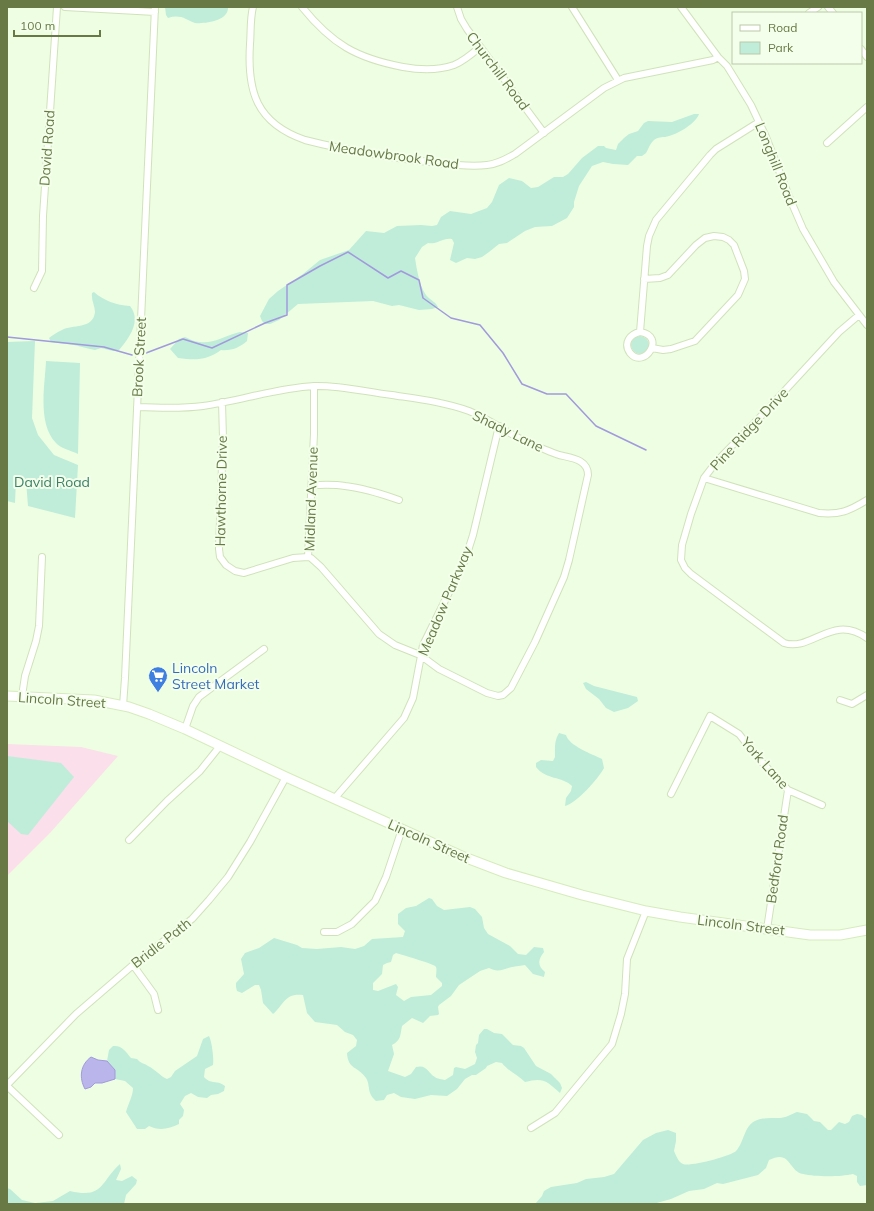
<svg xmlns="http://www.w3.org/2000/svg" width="874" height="1211" font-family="Mulish,sans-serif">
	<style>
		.education { fill: #fbdfea }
		.green { fill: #bfedd9; fill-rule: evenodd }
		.water { fill: #bab5ea; stroke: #a19add }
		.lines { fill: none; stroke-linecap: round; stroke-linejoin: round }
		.stream { stroke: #a19add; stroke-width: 1.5 }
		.minor-casing { stroke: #d1e2ba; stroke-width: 8 }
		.secondary-casing { stroke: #d7ebbc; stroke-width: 11 }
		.minor { stroke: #fff; stroke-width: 6 }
		.secondary { stroke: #fff; stroke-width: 9 }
		.labels { text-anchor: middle; stroke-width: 4; stroke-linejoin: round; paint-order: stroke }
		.street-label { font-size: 14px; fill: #697946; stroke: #f4ffeb }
		.park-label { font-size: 14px; fill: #3c8069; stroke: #f4ffeb }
		.shop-label { font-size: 14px; fill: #366cbe; stroke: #f4ffeb; text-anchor: start }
	</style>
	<rect width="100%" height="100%" fill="#eefee2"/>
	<path class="education" d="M7 744 81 747 118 756 50 833 7 876Z"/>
	<path class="green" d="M165 7H228C229 21 206 24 195 23 191 22 189 20 186 19 180 16 174 16 168 18L166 15Z
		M694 114H699C696 123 678 134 669 136 664 138 659 136 654 140 649 145 649 148 646 153L642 156H637L628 165 613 164 603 162 592 166 579 186 574 202V207L567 218 552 226 535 227 525 231 507 243 499 244 489 252 482 257 475 259 467 258 456 263 450 260 454 243 452 239C444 237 436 245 428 243L422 247 415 258C417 270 419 285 426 295 430 300 435 301 438 307L432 309 419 310 399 305 392 306 373 301 298 304 279 320 270 324H265L262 321 260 316 269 299 278 291 303 274 320 260 349 250 366 231 384 233 397 226 421 225 432 226 437 225 441 217 450 211 471 214 487 208 492 202 499 185 509 178 522 181 531 188 538 187 554 177H563L568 174 582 158 598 146H604L606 148 616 150 618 144 624 138 629 134 638 131 644 123 648 121 672 122Z
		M94 292C104 301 116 305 130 306 142 321 129 338 119 350L113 351 101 348 95 350 90 349 74 345 51 342 49 338C53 335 57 332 62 330 72 324 93 330 95 312 95 306 91 300 92 293Z
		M240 332 248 333 247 341C239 348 231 351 221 350 206 361 195 360 178 358L170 349 179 339 185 337C208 349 217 338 240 332Z
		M631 345a9 9 0 1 1 18 0a9 9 0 1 1-18 0Z
		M35 341 32 418 38 435 54 455 78 465 75 518 28 506 26 481 16 479 15 503 7 501V342Z
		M46 361 80 363 78 454C72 451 60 448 56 443 37 423 45 385 46 361Z
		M586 682 594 686 637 697 638 701 628 708 614 712 606 708 599 699 586 689 583 683Z
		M559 733 566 735C569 746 592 754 602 759L604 768C598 779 577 803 565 806L566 798 571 791 572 786C562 776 546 780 536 767V763L541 760 553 761 555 757C555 749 554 741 559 733Z
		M7 756 61 763 74 777 28 835 21 834 7 821Z
		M429 898 432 899 437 906 444 910 470 907 475 909 482 917 484 928 488 934 510 946 518 954 526 955 534 947 543 948 544 952C538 960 537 965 545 972L544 977 533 974 525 965C521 966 516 966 512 967 503 969 498 973 489 968L480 971 459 985 451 996 439 1005 438 1007 439 1014 438 1015 430 1016 423 1023 412 1018 402 1026C400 1036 401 1040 392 1045L394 1054 388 1071 405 1077 411 1074 416 1067C427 1064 428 1073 435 1077 437 1079 442 1079 445 1080L453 1075 454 1068 456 1067 465 1069 475 1064 477 1058 475 1052 476 1045 478 1043 479 1035 484 1029H487L494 1033 502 1034 513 1045 521 1046 524 1048 536 1066 551 1074 560 1083 562 1088 560 1093C547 1081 543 1077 525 1082 518 1075 508 1071 502 1063L496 1062 487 1066 486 1068 476 1075H472L465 1079 457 1089 447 1096 431 1095 415 1099 401 1097 394 1093 387 1095 384 1100 376 1101C366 1092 371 1086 366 1078 358 1066 348 1070 347 1053L356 1046 357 1040 353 1035 345 1032 337 1025 315 1022 307 1013 303 995C284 993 284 1005 273 1014L263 1003 261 990 259 985H255L242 993 237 991 236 987V983L244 974 241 959 245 953 259 948 274 938 297 945 302 948 317 949 341 947 355 949 364 946 372 939 403 937 405 931 398 924V914L406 908 416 906ZM396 953C402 955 435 964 436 967 437 969 436 974 436 977L442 983V986L431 995 411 997 404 1001 396 995 398 987 396 984 378 991 373 990V983L382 974 383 965 387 963 391 962 393 955Z
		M209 1036C212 1042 214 1059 213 1065L205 1069 204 1077C205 1078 207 1080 209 1081 215 1083 219 1081 225 1086L224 1091 218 1094 211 1095 207 1098 198 1097 191 1093 185 1096 180 1104 184 1110 183 1116 179 1120V1124C169 1129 159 1131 149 1126L145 1129H137L126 1112C128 1104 133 1096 133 1088L125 1081 115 1079V1070L107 1061 109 1050 113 1046C122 1045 126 1052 131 1058L137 1059C141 1064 144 1063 148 1066 155 1069 160 1076 167 1079L171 1077 175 1071 197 1056 203 1039Z
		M797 1112 807 1114 814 1121 820 1122 828 1130H831L839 1122 845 1124 849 1122 852 1116 857 1114 862 1115 865 1118H867V1185L860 1186 857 1182V1176L853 1174C840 1177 816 1177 803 1174 788 1171 791 1149 769 1160L766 1168 758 1175 723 1184 717 1183 704 1189 689 1191 671 1199 653 1204H535L542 1196 544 1191 551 1187 577 1183 586 1179 604 1177 614 1174 643 1140 656 1133 668 1130 676 1133V1141L674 1151C676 1155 678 1162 683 1164 690 1167 731 1156 736 1151 744 1143 744 1126 755 1121 763 1117 771 1118 780 1118 785 1118 792 1114 797 1112Z
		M120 1164 121 1169 116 1180 122 1181 132 1176 137 1180 136 1184 126 1195 124 1204H7V1188L10 1189 22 1200 35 1203 53 1201 70 1191C104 1199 100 1182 120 1164Z"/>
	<path class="water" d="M91 1057 98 1060 107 1061 115 1070V1079L102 1083H95L91 1087 85 1089C79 1078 80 1065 91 1057Z"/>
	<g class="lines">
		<path class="stream" d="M7 337 104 347 132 355
			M146 353 183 339 212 348 265 323 287 315V285L320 266 348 252 388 278 401 271 419 280 423 298 451 318 480 325 503 353 522 384 547 394H566L596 426 646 450"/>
		<g class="minor-casing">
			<path id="minor" d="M65 7 155 12
				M253 7C250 19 251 32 250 44 247 91 256 123 305 140 348 151 393 158 438 163 454 165 471 167 487 165 498 164 506 159 515 154L604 88 624 78 713 60 718 57
				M302 7C332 44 356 58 403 67 420 70 437 71 454 65 464 61 472 54 480 47
				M457 7 461 19 467 29 544 133
				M572 7 618 80
				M681 7 718 57 727 66 751 105 766 137 790 199 803 229 834 282 867 325
				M828 7 833 13
				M809 13 818 7
				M861 49 867 57
				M827 143 867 107
				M644 279 660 278 668 275 696 245 705 238 714 236 723 237 729 240 734 245 744 271 745 279 738 295 695 341 671 349 663 350 652 348
				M34 288 42 271 43 216 57 7
				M859 315 839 332 765 412 717 461 704 478 691 514 682 545 681 560 685 568 691 574 784 643C812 652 832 613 867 638
				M640 332C667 336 644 370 630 353 623 343 630 334 640 332L647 246 649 236 656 220 710 155 716 149 759 122
				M222 402 223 438 219 549 220 557 226 565 235 571 244 573 293 558 308 557
				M137 407C159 408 181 409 203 406 240 401 276 388 314 386 340 385 366 392 392 395 418 399 444 402 469 411 492 420 511 436 533 445 542 448 550 452 559 455 571 458 588 459 588 475L569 560 564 577 535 642 511 688 503 695 498 696 487 693 439 669 420 655 395 645 379 634 321 567 311 558 308 557 314 434V386
				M704 478 819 513C840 515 849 511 867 500
				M311 485C322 485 334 484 345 486 364 488 382 494 399 500
				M22 696 25 676 36 641 39 626 42 557
				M840 700 852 704 867 695
				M123 706 125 678 155 7
				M185 729 193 706 199 697 264 649
				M671 794 710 716 739 734 758 758 788 790 822 805
				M334 799 404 718 413 698 423 645 465 560 473 535 499 426
				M129 840 167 801 200 771 220 746
				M767 929 788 790
				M324 932H337L352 924 375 901 386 877 402 829
				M133 965 154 994 158 1010
				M7 1085 76 1014 133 965 192 919 209 900 228 877 250 842 286 777
				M7 1086 59 1135
				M531 1128 555 1113 612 1044 621 1014 625 994 627 959 646 911"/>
		</g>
		<g class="secondary-casing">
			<path id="secondary" d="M7 696 94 700 129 707 149 714 185 729 286 777 464 857 506 873 582 895 646 911 680 917 810 935H840L867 930"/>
		</g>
		<use href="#minor" class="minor"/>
		<use href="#secondary" class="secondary"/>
	</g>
	<defs>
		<g id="supermarket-pin" transform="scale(1)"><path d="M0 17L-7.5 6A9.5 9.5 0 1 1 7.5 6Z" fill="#3f7fe0" stroke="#f4ffeb"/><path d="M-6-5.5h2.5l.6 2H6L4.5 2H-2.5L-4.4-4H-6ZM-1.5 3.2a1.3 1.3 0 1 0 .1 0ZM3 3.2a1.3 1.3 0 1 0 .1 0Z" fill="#fff"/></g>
	</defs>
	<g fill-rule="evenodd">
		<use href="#supermarket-pin" x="158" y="676"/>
	</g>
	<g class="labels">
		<g class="street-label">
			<text transform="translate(498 71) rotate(53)" y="5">Churchill Road</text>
			<text transform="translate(47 148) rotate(-86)" y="5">David Road</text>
			<text transform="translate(394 155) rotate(8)" y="5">Meadowbrook Road</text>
			<text transform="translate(776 164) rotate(68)" y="5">Longhill Road</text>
			<text transform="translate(139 357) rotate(-87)" y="5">Brook Street</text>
			<text transform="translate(749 429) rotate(-47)" y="5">Pine Ridge Drive</text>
			<text transform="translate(508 431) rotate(26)" y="5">Shady Lane</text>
			<text transform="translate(221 491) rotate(-89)" y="5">Hawthorne Drive</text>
			<text transform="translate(311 499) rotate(-88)" y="5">Midland Avenue</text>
			<text transform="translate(445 601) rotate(-67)" y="5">Meadow Parkway</text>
			<text transform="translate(62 700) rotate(4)" y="5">Lincoln Street</text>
			<text transform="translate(765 763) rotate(48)" y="5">York Lane</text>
			<text transform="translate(429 841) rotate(24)" y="5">Lincoln Street</text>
			<text transform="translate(777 859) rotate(-82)" y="5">Bedford Road</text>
			<text transform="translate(741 925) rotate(7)" y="5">Lincoln Street</text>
			<text transform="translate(161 943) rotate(-38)" y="5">Bridle Path</text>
		</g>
		<g class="park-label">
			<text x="52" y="487">David Road</text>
		</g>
		<g class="shop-label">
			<text x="172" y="673">Lincoln<tspan x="172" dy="16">Street Market</tspan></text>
		</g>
	</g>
	<rect width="874" height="1211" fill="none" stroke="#697946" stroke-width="16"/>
	<rect x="732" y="12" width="130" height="52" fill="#f4ffeb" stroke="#bcc9a9"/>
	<rect x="740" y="25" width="20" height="6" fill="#ffffff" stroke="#bcc9a9"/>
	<text x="768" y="32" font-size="12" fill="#697946">Road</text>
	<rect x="740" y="42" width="20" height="12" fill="#bfedd9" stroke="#bcc9a9"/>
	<text x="768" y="52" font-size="12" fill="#697946">Park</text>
	<path d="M14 30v6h86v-6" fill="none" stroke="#697946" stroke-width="2"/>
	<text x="20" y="30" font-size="12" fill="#697946" stroke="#f4ffeb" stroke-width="3" paint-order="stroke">100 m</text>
</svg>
